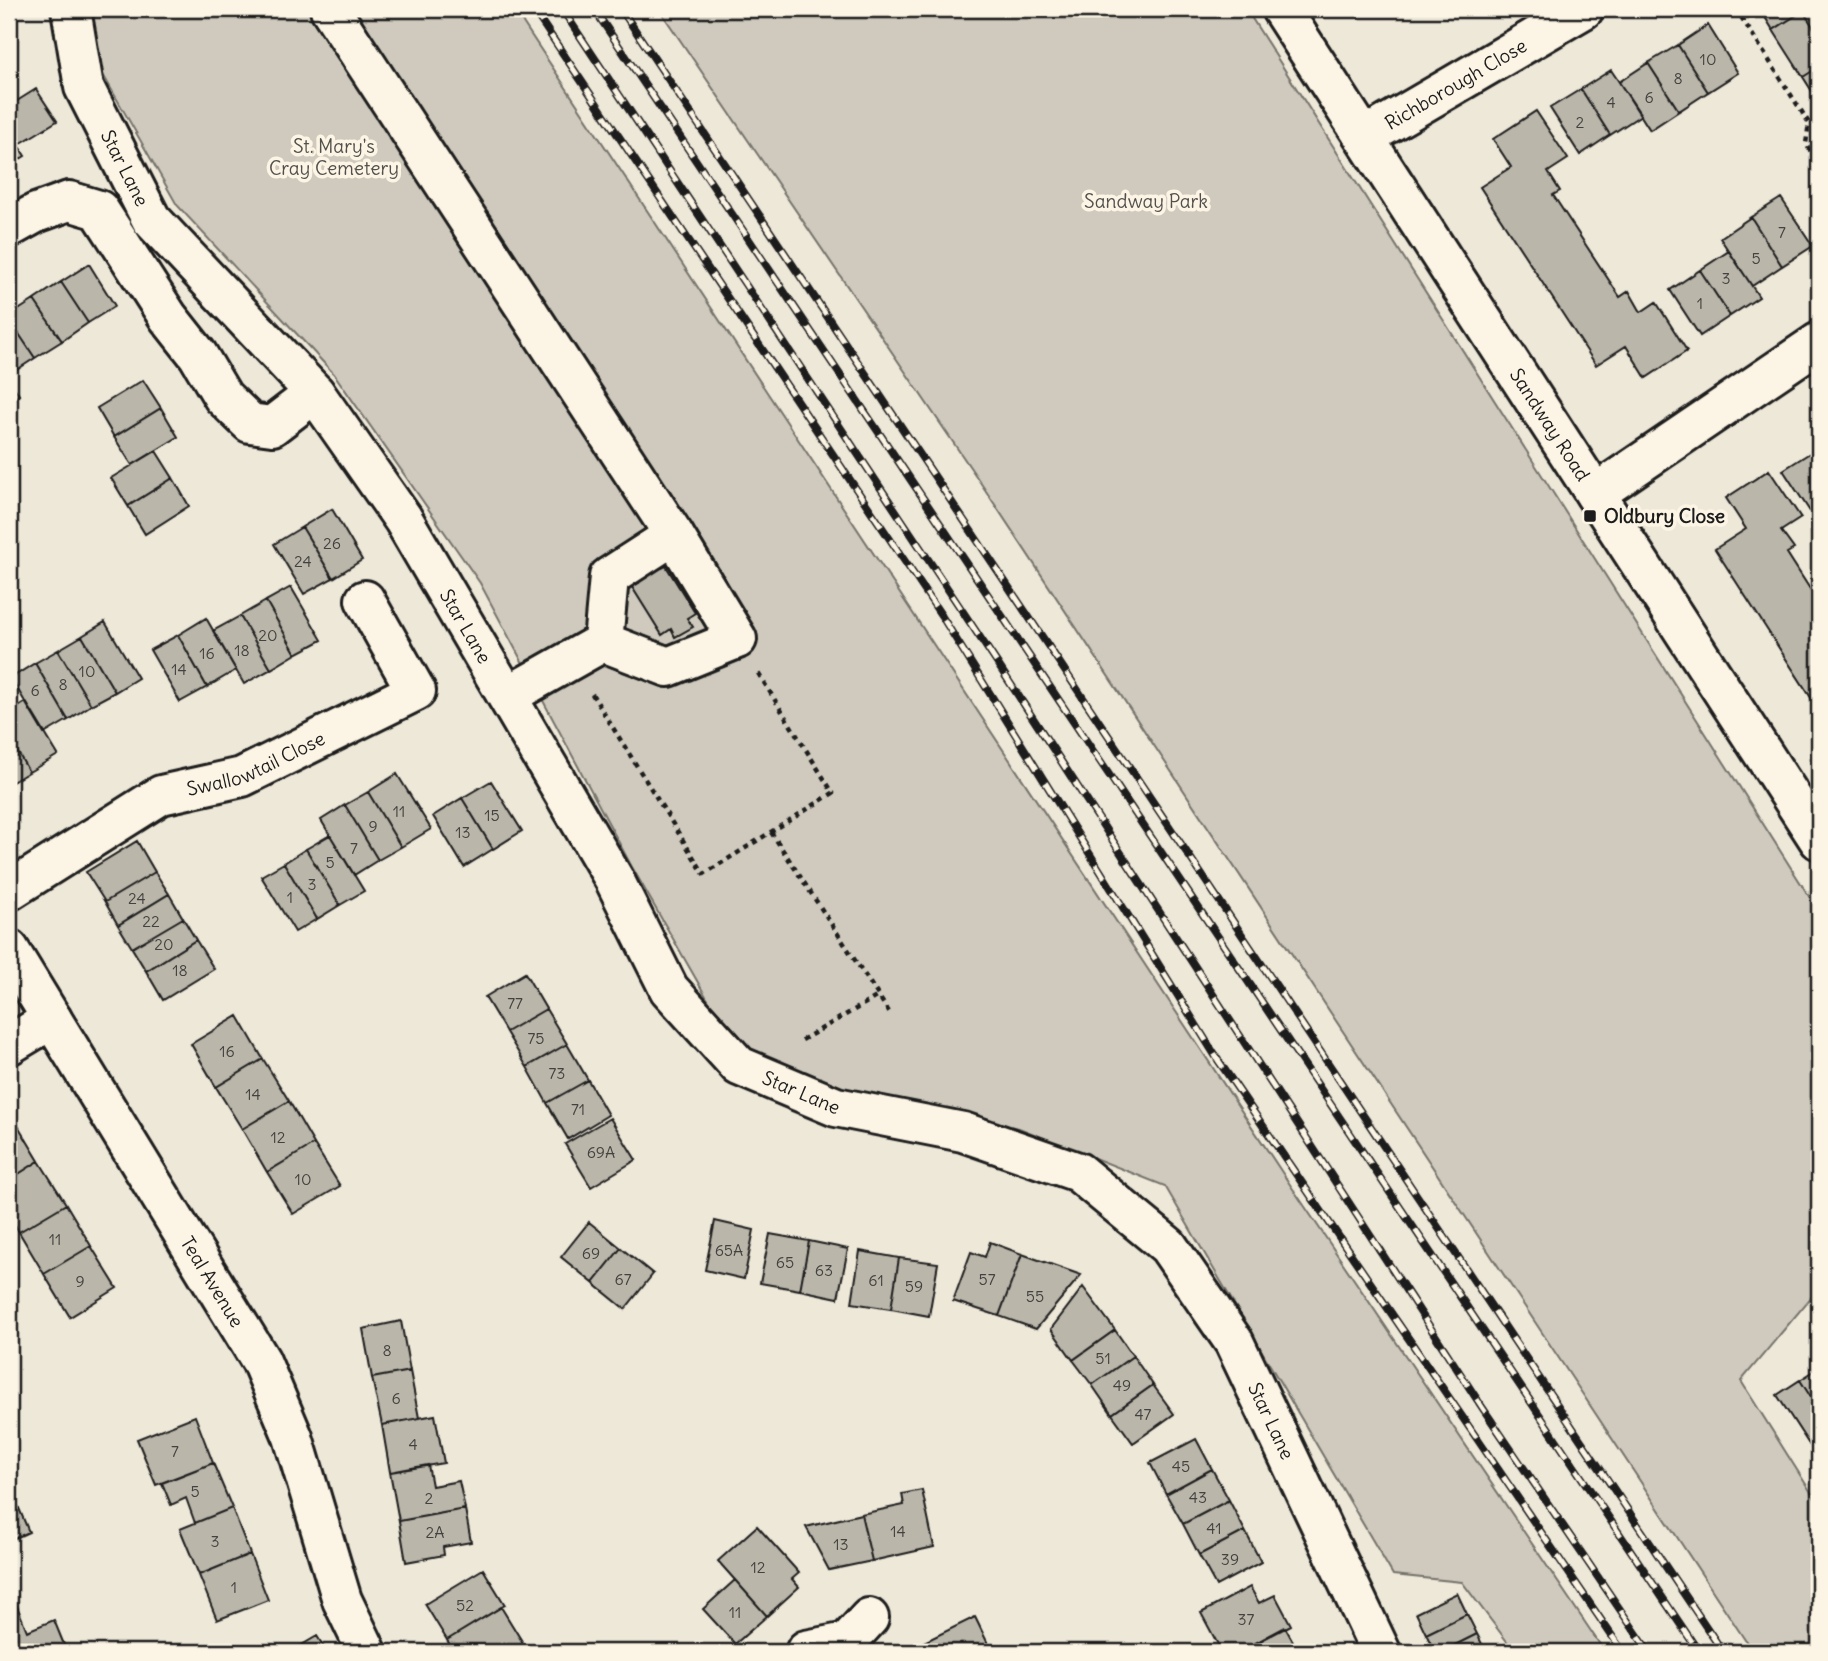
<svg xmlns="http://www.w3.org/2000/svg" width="1828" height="1661" font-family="Delius,sans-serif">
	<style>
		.green { fill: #cfcabd; stroke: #76736c; stroke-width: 2 }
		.building { fill: #bab6aa; stroke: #1c1c1c; stroke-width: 2 }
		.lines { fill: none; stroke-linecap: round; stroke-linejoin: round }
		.minor-casing { stroke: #1c1c1c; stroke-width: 44 }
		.path { stroke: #1c1c1c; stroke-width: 4.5; stroke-dasharray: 5 5; stroke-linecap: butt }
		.minor { stroke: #fcf5e5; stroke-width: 38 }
		.rail-casing { stroke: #1c1c1c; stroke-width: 8 }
		.rail { stroke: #fcf5e5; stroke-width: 5; stroke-dasharray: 16; stroke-linecap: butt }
		.poi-dot { fill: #1c1c1c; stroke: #fcf5e5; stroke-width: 2.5 }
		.labels { text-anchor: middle; stroke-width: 7; stroke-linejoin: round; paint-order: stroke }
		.number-label { font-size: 16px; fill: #444240 }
		.street-label { font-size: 19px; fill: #1c1c1c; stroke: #fcf5e5 }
		.park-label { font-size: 19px; fill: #52504c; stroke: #fcf5e5 }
		.poi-label { font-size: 19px; font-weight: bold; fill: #1c1c1c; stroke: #fcf5e5; text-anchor: start }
	</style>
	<rect width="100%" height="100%" fill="#eee8d9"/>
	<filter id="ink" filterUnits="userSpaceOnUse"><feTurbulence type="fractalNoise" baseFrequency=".0143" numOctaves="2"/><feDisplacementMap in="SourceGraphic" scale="14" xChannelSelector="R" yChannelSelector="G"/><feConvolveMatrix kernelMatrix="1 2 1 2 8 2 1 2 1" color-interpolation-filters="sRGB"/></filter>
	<g filter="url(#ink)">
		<path class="green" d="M89 9H514L1291 1186 1605 1652H1515L1462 1582 1393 1575 1165 1186 1019 1128 838 1094 788 1079 728 1035 632 867 480 583 334 374 177 205 97 64Z
			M659 9H1246L1819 912V1288L1741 1381 1819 1505V1652H1753L976 476Z"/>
		<path class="building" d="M1760 9H1802L1803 11 1773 30Z
			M1803 11 1819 36V67L1803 77 1773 30Z
			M1708 25 1738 73 1708 92 1678 45Z
			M1678 45 1708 92 1679 111 1648 63Z
			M1648 63 1679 111 1650 130 1619 82Z
			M1819 67V102L1803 77Z
			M1611 70 1641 115 1610 135 1581 89Z
			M36 89 57 121 18 145 9 131V106Z
			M1581 89 1610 135 1580 155 1550 108Z
			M1536 111 1568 159 1548 172 1560 191 1553 195 1620 297 1629 291 1641 312 1656 302 1687 351 1646 378 1626 346 1596 365 1480 187 1511 167 1493 139Z
			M9 131 25 156 9 166Z
			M1781 198 1813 246 1782 266 1751 217Z
			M1751 217 1782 266 1752 286 1720 238Z
			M1729 251 1759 297 1730 316 1700 270Z
			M89 264 115 306 88 323 61 282Z
			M1700 270 1730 316 1700 336 1670 290Z
			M61 282 88 323 62 341 34 300Z
			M34 300 62 341 35 358 9 319V316Z
			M9 319 35 358 9 375Z
			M9 379 19 395 9 401Z
			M143 380 161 408 114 437 97 408Z
			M161 408 178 437 132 465 114 437Z
			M156 451 173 478 128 506 111 478Z
			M1813 451 1819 460V511L1813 516 1783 470Z
			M1769 470 1801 518 1781 531 1794 549 1787 553 1819 603V710L1715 549 1746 529 1726 498Z
			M173 478 189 506 145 534 128 506Z
			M332 509 362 560 333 578 302 527Z
			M302 527 333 578 304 594 274 544Z
			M659 563 662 568 666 566 695 613 687 618 693 627 675 637 671 629 662 635 632 587 639 583 636 578Z
			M291 587 322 640 296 654 266 601Z
			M266 601 296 654 271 669 240 616Z
			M240 616 271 669 244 684 213 631Z
			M206 618 236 670 207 687 178 635Z
			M105 622 138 678 115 692 82 636Z
			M178 635 207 687 180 702 150 650Z
			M82 636 115 692 91 705 58 650Z
			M58 650 91 705 68 720 35 663Z
			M35 663 68 720 44 734 11 678Z
			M26 702 58 755 29 772 9 737V713Z
			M9 737 29 772 9 784Z
			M397 774 431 829 401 847 368 792Z
			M491 781 522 831 493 849 462 798Z
			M368 792 401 847 378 860 345 805Z
			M462 798 493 849 464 867 433 816Z
			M345 805 378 860 354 875 321 820Z
			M330 835 364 891 340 905 306 849Z
			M137 841 155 872 105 902 86 872Z
			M306 849 340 905 317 919 284 863Z
			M284 863 317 919 295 932 261 876Z
			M155 872 169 894 118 925 105 902Z
			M169 894 183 918 132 948 118 925Z
			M183 918 196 940 146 971 132 948Z
			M196 940 214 969 163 1000 146 971Z
			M525 973 546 1009 506 1032 485 997Z
			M546 1009 567 1044 527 1067 506 1032Z
			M238 1016 263 1059 216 1087 191 1044Z
			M567 1044 588 1080 547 1103 527 1067Z
			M263 1059 289 1101 242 1129 216 1087Z
			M588 1080 608 1115 568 1139 547 1103Z
			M289 1101 314 1144 267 1172 242 1129Z
			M610 1118 636 1160 591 1187 565 1144Z
			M14 1119 39 1161 9 1180V1122Z
			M314 1144 340 1186 293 1214 267 1172Z
			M39 1161 66 1204 19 1232 9 1215V1180Z
			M66 1204 91 1246 44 1274 19 1232Z
			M715 1221 754 1230 744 1279 705 1270Z
			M589 1222 621 1248 593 1283 561 1257Z
			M770 1234 809 1241 800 1290 760 1283Z
			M809 1241 848 1249 838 1298 800 1290Z
			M990 1242 1022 1254 999 1316 953 1301 971 1252 985 1257Z
			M91 1246 117 1288 70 1317 44 1274Z
			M621 1248 653 1274 625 1309 593 1283Z
			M860 1251 899 1258 891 1309 852 1303Z
			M1022 1254 1081 1275 1036 1329 999 1316Z
			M899 1258 938 1263 929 1316 891 1309Z
			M1083 1287 1115 1330 1073 1360 1051 1329Z
			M401 1321 410 1371 372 1378 363 1329Z
			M1115 1330 1133 1356 1092 1385 1073 1360Z
			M1133 1356 1153 1385 1112 1414 1092 1385Z
			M1819 1368V1410L1800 1380Z
			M410 1371 419 1418 382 1425 372 1378Z
			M1800 1380 1819 1410V1453L1816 1455 1777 1395Z
			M1153 1385 1174 1414 1133 1443 1112 1414Z
			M435 1415 444 1463 390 1472 382 1425Z
			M195 1416 213 1463 156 1485 137 1439Z
			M1196 1439 1212 1469 1166 1494 1150 1463Z
			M213 1463 232 1508 195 1523 186 1498 171 1505 162 1483Z
			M428 1465 432 1486 459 1481 465 1509 399 1521 390 1472Z
			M1212 1469 1229 1500 1183 1524 1166 1494Z
			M922 1490 934 1547 872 1561 861 1514 904 1505 902 1494Z
			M1229 1500 1245 1531 1199 1555 1183 1524Z
			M18 1506 29 1532 9 1541V1510Z
			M232 1508 250 1554 199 1575 180 1529Z
			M465 1509 471 1542 443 1547 444 1555 406 1562 399 1521Z
			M861 1514 872 1561 829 1570 806 1527Z
			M757 1526 799 1573 792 1579 799 1587 767 1616 718 1561Z
			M1245 1531 1261 1562 1216 1586 1199 1555Z
			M250 1554 268 1600 217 1620 199 1575Z
			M483 1569 505 1605 447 1640 425 1604Z
			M735 1580 767 1616 735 1644 703 1609Z
			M9 1586 27 1631 54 1620 67 1652H9Z
			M1250 1587 1259 1603 1275 1595 1291 1625 1239 1652H1222L1201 1613Z
			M1457 1593 1467 1614 1426 1634 1416 1613Z
			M501 1607 523 1643 507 1652H454L447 1640Z
			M1467 1614 1477 1634 1441 1652H1435L1426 1634Z
			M975 1617 992 1652H924L920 1644Z
			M1285 1627 1299 1652H1239Z
			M1477 1634 1486 1652H1441Z
			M317 1636 327 1652H290Z
			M523 1643 528 1652H507Z"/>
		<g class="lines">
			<g class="minor-casing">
				<g id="minor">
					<path id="s1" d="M71 9 84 87 151 219 315 393 403 519 614 879 669 989 739 1066 836 1107 963 1132 1078 1172 1168 1246 1234 1342 1381 1652"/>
					<path d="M330 9 674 535"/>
					<path id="s2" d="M1281 9 1819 840"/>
					<path id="s3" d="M1365 137 1584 9"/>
					<path d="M9 228 36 213 69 201 99 210 168 317 198 355 223 397 250 423 272 426 315 393"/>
					<path d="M1595 494 1819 342"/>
					<path d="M674 535 737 639 668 667 603 642 609 577Z"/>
					<path d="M507 696 603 642"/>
					<path id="s4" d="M9 891 161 795 242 777 416 691 365 600"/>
					<path id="s5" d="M9 949 261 1361 293 1437 342 1600 367 1652"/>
					<path d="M9 1045 52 1019"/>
					<path d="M806 1650 847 1642 869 1618"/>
				</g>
			</g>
			<path class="path" d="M1736 9 1809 123 1806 144 1819 165
				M592 694 704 874 833 793 758 673
				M771 832 889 1012
				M802 1040 878 996"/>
			<use href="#minor" class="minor"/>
			<g class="rail-casing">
				<path id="rail" d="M533 9 941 615 1218 1060 1623 1652
					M562 9 997 663 1482 1407 1649 1652
					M594 9 1699 1652
					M621 9 1723 1652"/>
			</g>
			<use href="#rail" class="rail"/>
		</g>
	</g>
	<rect class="poi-dot" x="1583" y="509" width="14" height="14" rx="3.5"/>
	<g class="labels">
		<g class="number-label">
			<text x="1708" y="65">10</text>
			<text x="1678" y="84">8</text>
			<text x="1649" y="103">6</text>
			<text x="1611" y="108">4</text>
			<text x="1580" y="128">2</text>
			<text x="1782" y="238">7</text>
			<text x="1756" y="264">5</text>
			<text x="1726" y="284">3</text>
			<text x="1700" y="309">1</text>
			<text x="332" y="549">26</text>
			<text x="303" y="567">24</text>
			<text x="268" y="641">20</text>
			<text x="242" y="656">18</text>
			<text x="207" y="659">16</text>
			<text x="179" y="675">14</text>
			<text x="87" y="677">10</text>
			<text x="63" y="690">8</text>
			<text x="35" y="696">6</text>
			<text x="399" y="817">11</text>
			<text x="492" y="821">15</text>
			<text x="373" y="832">9</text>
			<text x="463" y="838">13</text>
			<text x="354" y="854">7</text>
			<text x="330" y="868">5</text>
			<text x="312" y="890">3</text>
			<text x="290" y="903">1</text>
			<text x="137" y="904">24</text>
			<text x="151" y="927">22</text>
			<text x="164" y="950">20</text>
			<text x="180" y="976">18</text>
			<text x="515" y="1009">77</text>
			<text x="536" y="1044">75</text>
			<text x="227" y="1057">16</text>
			<text x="557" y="1079">73</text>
			<text x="253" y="1100">14</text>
			<text x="578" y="1115">71</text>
			<text x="278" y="1143">12</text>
			<text x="601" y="1158">69A</text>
			<text x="303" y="1185">10</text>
			<text x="55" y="1245">11</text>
			<text x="729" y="1256">65A</text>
			<text x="591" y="1259">69</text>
			<text x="785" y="1268">65</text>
			<text x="824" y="1276">63</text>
			<text x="623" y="1285">67</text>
			<text x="987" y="1285">57</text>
			<text x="876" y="1286">61</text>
			<text x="80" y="1287">9</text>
			<text x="914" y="1292">59</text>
			<text x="1035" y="1302">55</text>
			<text x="387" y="1356">8</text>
			<text x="1103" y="1364">51</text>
			<text x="1122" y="1391">49</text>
			<text x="396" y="1404">6</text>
			<text x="1143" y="1420">47</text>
			<text x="413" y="1450">4</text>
			<text x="175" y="1457">7</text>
			<text x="1181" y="1472">45</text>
			<text x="195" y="1497">5</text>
			<text x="1198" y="1503">43</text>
			<text x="429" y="1504">2</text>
			<text x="1214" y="1534">41</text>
			<text x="898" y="1537">14</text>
			<text x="435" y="1538">2A</text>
			<text x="215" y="1547">3</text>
			<text x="841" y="1550">13</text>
			<text x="1230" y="1565">39</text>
			<text x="758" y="1573">12</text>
			<text x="234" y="1593">1</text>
			<text x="465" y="1611">52</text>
			<text x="735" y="1618">11</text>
			<text x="1246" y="1625">37</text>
		</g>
		<g class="street-label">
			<text dy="7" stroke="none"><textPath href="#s3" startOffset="105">Richborough Close</textPath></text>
			<text dy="7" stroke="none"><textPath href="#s1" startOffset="170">Star Lane</textPath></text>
			<text dy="7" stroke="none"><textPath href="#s2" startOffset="495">Sandway Road</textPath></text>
			<text dy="7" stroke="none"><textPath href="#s1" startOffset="744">Star Lane</textPath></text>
			<text dy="7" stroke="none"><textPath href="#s4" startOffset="280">Swallowtail Close</textPath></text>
			<text dy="7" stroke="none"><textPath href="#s1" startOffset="1332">Star Lane</textPath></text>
			<text dy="7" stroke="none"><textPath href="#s5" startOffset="390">Teal Avenue</textPath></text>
			<text dy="7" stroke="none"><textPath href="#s1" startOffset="1941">Star Lane</textPath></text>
		</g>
		<g class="park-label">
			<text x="334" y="153">St. Mary's<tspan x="334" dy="22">Cray Cemetery</tspan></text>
			<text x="1146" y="208">Sandway Park</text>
		</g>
		<g class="poi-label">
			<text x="1604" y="523">Oldbury Close</text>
		</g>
	</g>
	<rect width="1828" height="1661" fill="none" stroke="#fcf5e5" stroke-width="35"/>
	<rect x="18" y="18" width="1793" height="1626" fill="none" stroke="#1c1c1c" stroke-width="2.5" filter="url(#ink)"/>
</svg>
